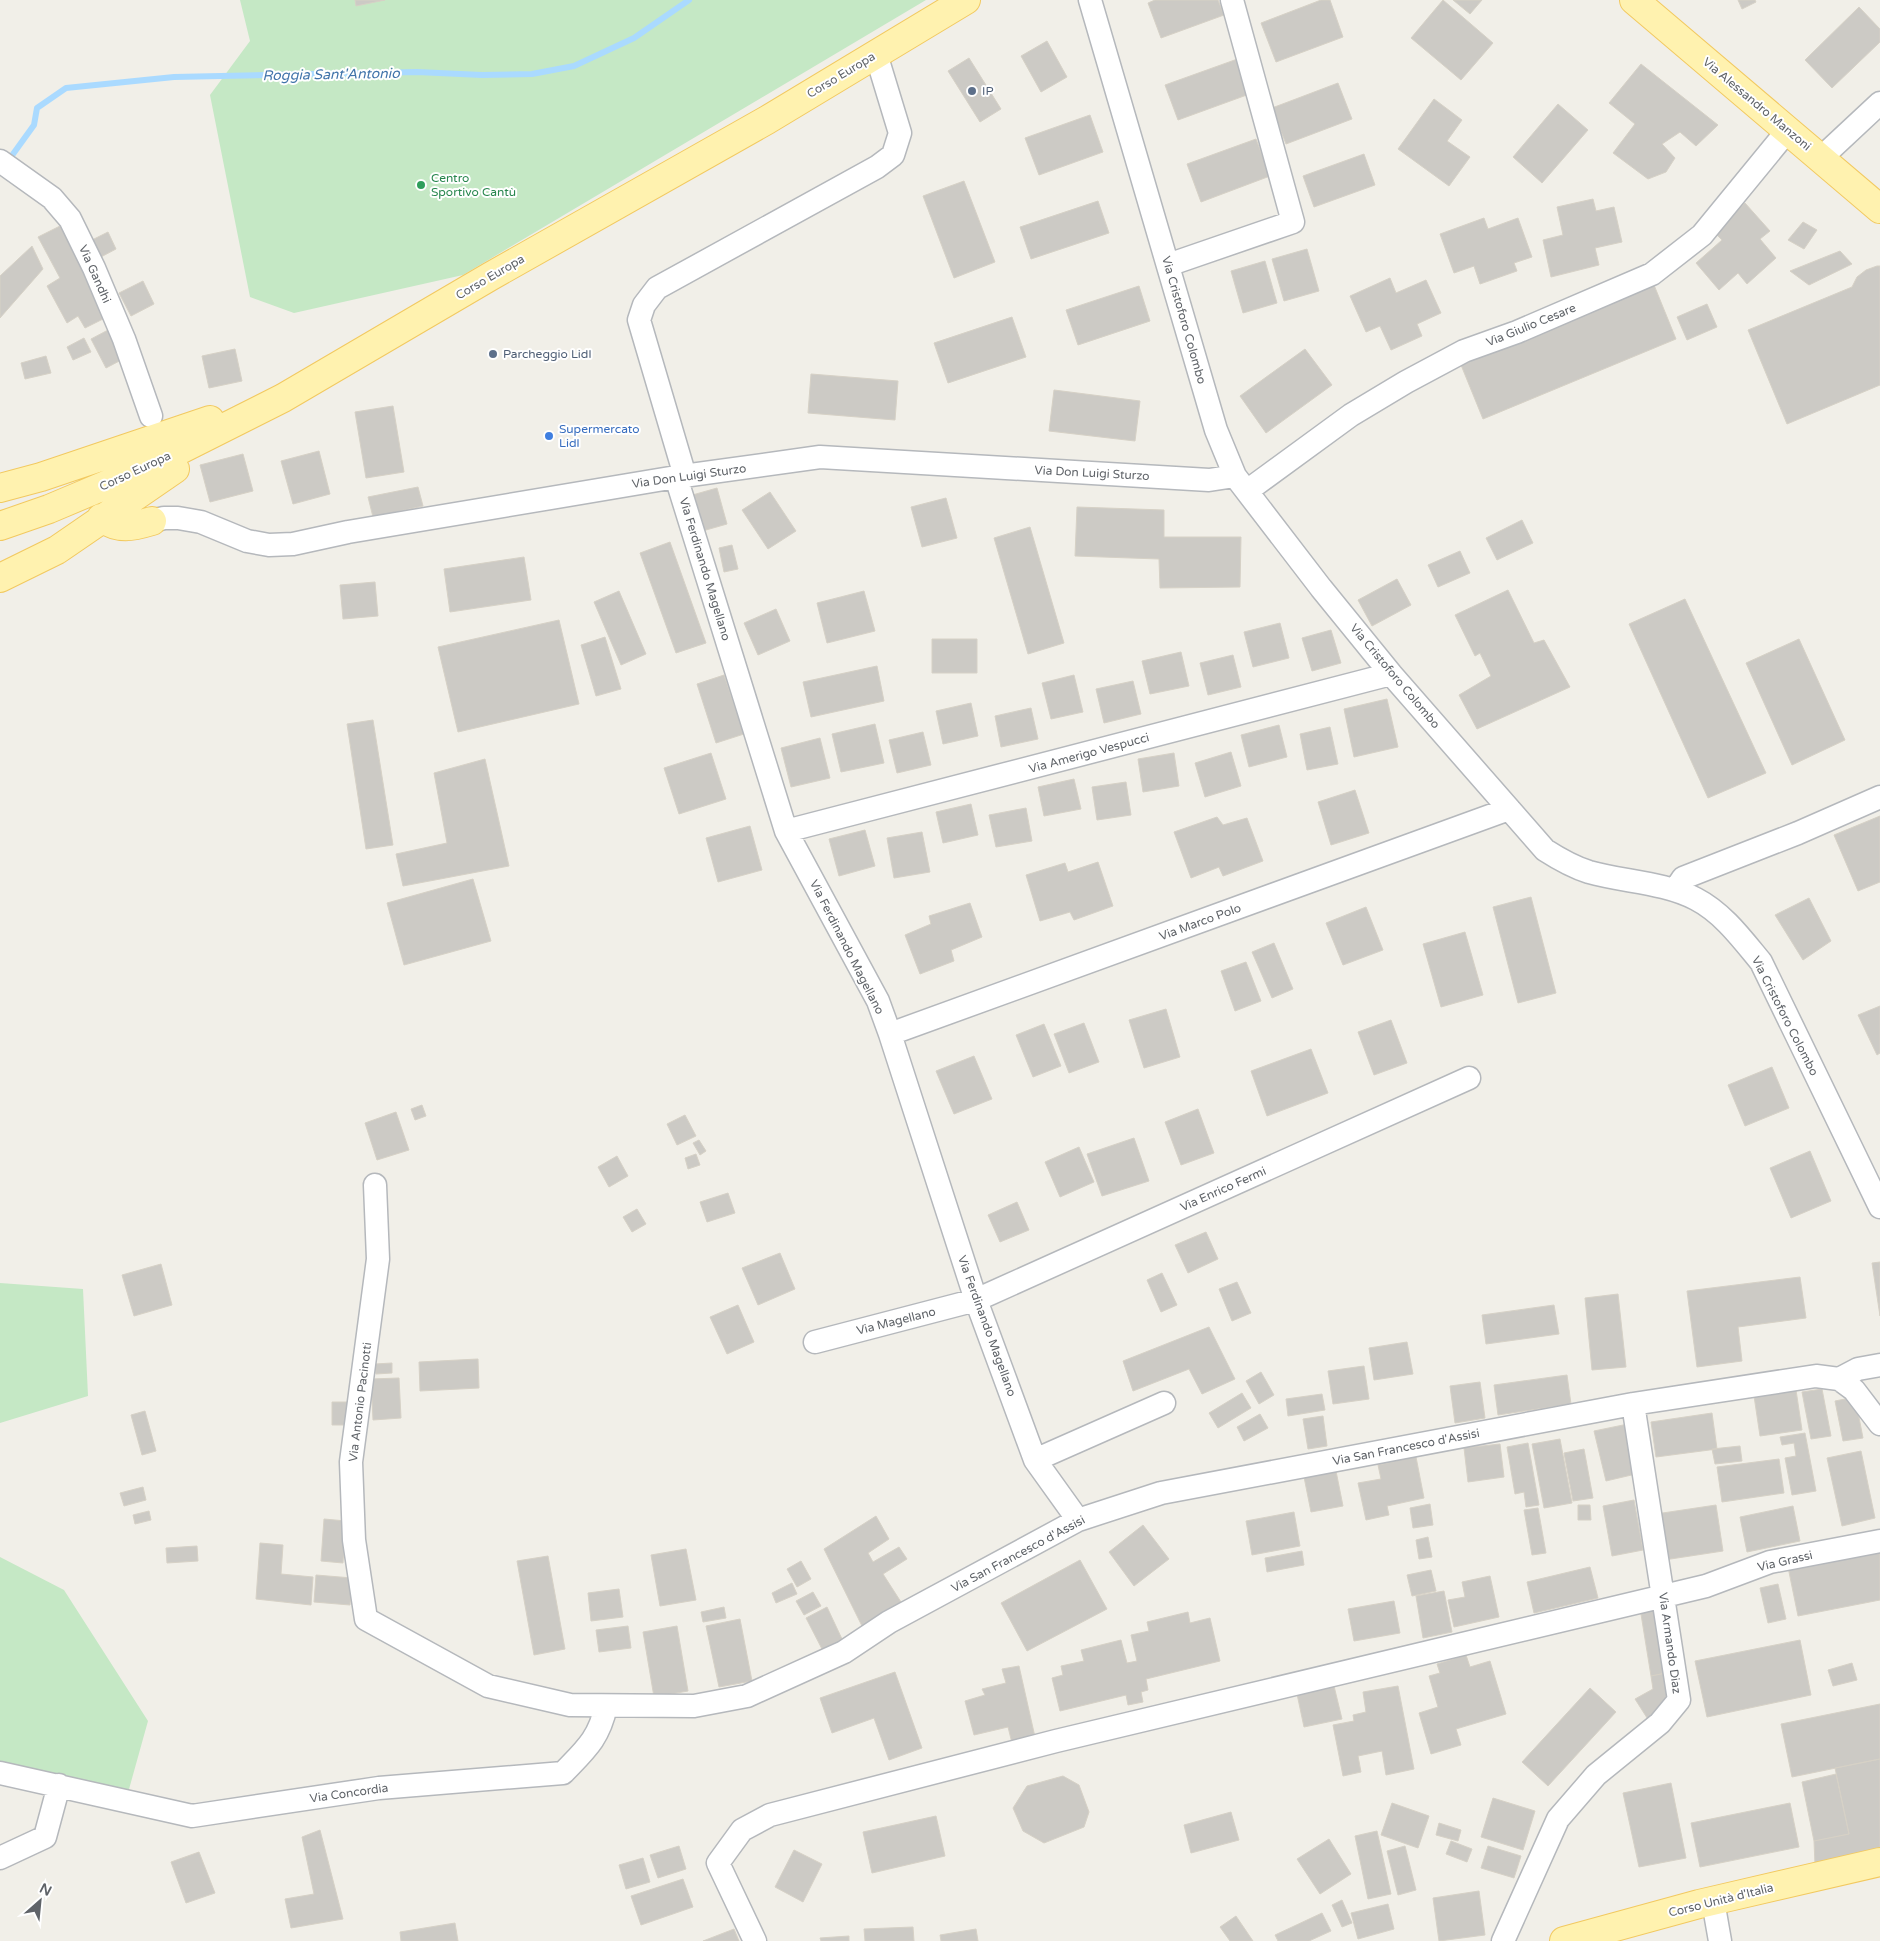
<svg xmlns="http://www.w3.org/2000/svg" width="1880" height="1941" font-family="'Varela Round',sans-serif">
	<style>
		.green { fill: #c5e8c5 }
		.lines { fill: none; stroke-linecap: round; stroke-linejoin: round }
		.stream { stroke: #aadaff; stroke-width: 6 }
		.building { fill: #cccac5; stroke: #d6d1c6 }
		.minor-casing { stroke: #b5b8bc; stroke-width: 25 }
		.major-casing { stroke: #f2c960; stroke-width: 30 }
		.minor { stroke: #fff; stroke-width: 22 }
		.major { stroke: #fff2af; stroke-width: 28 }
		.service-dot { fill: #5c6f8a; stroke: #fff; stroke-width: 2 }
		.leisure-dot { fill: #2e9e5b; stroke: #fff; stroke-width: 2 }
		.shop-dot { fill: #3f7fe0; stroke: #fff; stroke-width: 2 }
		.labels { text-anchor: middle; stroke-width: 4; stroke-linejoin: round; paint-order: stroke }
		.street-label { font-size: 12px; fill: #5f6368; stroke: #fff }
		.service-label { font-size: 12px; fill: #4e5e75; stroke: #fff; text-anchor: start }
		.leisure-label { font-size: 12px; fill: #27864d; stroke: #fff; text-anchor: start }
		.shop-label { font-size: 12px; fill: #366cbe; stroke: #fff; text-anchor: start }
		.water-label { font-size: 14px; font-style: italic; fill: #4174aa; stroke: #fff }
	</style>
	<rect width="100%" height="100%" fill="#f1efe8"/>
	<path class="green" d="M240 0H926L463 275 294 313 250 297 210 95 250 41Z
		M0 1283 83 1289 88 1396 0 1423Z
		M0 1557 64 1590 148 1721 126 1800 0 1773Z"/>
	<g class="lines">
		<path class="stream" d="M8 161 34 125 37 108 66 88 174 77 417 72 482 75 532 74 574 66 634 38 689 0"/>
	</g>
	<path class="building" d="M355 0H385L356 6Z
		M1155 0H1218L1224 15 1161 38 1148 3Z
		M1321 0H1330L1343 37 1276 62 1261 23Z
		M1443 0 1493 43 1461 80 1411 38Z
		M1453 0H1482L1470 14Z
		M1738 0H1755L1756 2 1742 9Z
		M1859 7 1880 29V42L1832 88 1805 60Z
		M1047 41 1067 77 1041 92 1021 56Z
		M1243 57 1255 92 1178 120 1165 85Z
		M969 58 1001 109 980 122 948 71Z
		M1641 64 1718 125 1696 146 1680 132 1662 144 1675 158 1666 172 1648 179 1613 153 1635 124 1609 103Z
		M1338 83 1352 119 1286 144 1272 108Z
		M1434 99 1462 120 1447 141 1470 157 1449 186 1398 149Z
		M1558 104 1588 130 1542 183 1513 157Z
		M1090 115 1103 152 1039 175 1025 138Z
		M1256 139 1270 176 1201 202 1187 164Z
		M1364 154 1375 185 1314 207 1303 176Z
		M964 181 995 262 954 278 923 196Z
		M1593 199 1596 211 1614 207 1622 242 1595 248 1599 265 1551 277 1543 240 1563 235 1557 207Z
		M1098 201 1109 233 1031 259 1020 227Z
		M1745 203 1770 231 1760 239 1776 258 1747 284 1738 273 1719 290 1696 263 1722 240 1713 231Z
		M1484 218 1488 229 1518 218 1532 257 1514 263 1517 271 1480 284 1474 266 1454 273 1440 234Z
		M1803 222 1817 230 1804 249 1788 240Z
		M60 226 107 317 85 328 78 316 67 323 47 286 60 278 38 237Z
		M108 232 116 249 99 258 90 241Z
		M32 246 43 269 0 318V276Z
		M1307 249 1319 291 1284 301 1272 259Z
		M1840 251 1852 264 1809 285 1790 271Z
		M1265 261 1277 303 1243 313 1231 271Z
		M1877 266H1880V385L1787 424 1748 330 1852 287 1857 277 1866 270Z
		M1390 278 1396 293 1426 280 1441 313 1417 324 1422 336 1391 350 1380 326 1366 332 1350 296Z
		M143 281 154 304 131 316 119 293Z
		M1654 285 1676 339 1483 419 1461 365Z
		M1139 286 1150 321 1078 345 1066 310Z
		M1707 304 1717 327 1687 340 1677 317Z
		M1012 317 1026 357 948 383 934 343Z
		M110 329 125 358 106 368 91 339Z
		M84 338 91 352 73 360 67 347Z
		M235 349 242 381 209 388 202 356Z
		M1305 349 1332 385 1266 433 1240 396Z
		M46 356 51 373 25 379 21 363Z
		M811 374 898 381 895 420 808 413Z
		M1054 390 1140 401 1135 441 1049 431Z
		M393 406 404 472 366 478 355 412Z
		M319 451 330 494 293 504 281 461Z
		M243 454 253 491 210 502 200 465Z
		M418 487 423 506 373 517 368 497Z
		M717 488 727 524 699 532 689 496Z
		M770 492 796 531 768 549 742 510Z
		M946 498 957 538 922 547 911 507Z
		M1077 507 1164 510V537H1241L1240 587 1160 588 1159 559 1075 556Z
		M1522 520 1533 543 1497 560 1486 538Z
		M1030 527 1064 643 1028 654 994 538Z
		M670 542 706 643 676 653 640 553Z
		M732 545 738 569 724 572 719 548Z
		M1460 551 1470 573 1438 587 1428 565Z
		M524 557 531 600 450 612 444 569Z
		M1397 579 1411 605 1372 626 1358 600Z
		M375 582 378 616 343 619 340 585Z
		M1508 590 1534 643 1544 640 1570 687 1477 729 1459 695 1491 676 1480 653 1475 656 1455 615Z
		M619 591 646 654 621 665 594 602Z
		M864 591 875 631 827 643 817 603Z
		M1685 599 1766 773 1708 798 1629 624Z
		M776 609 790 641 758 655 744 623Z
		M559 620 579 704 458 732 438 647Z
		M1280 623 1289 658 1253 667 1244 632Z
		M1331 630 1341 663 1312 671 1302 638Z
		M605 637 621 689 596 696 581 645Z
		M932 639H977V673H932Z
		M1799 639 1845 740 1792 765 1746 663Z
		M1181 652 1189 686 1150 694 1142 661Z
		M1233 655 1241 687 1208 695 1200 663Z
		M877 666 884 701 811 717 803 682Z
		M724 675 744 734 716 743 697 684Z
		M1074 675 1083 712 1051 719 1042 683Z
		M1133 681 1141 714 1104 723 1096 689Z
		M1387 699 1398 747 1354 757 1344 709Z
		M971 703 978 736 943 744 936 711Z
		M1031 708 1038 739 1001 747 995 716Z
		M373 720 393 845 366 849 347 724Z
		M875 724 884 763 841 772 832 734Z
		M1279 725 1287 757 1249 767 1241 735Z
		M1330 727 1338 764 1307 770 1300 734Z
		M923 732 931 765 897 773 889 740Z
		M820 738 830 778 791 787 781 748Z
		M1231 752 1241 786 1205 797 1195 763Z
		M711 753 726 799 679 814 664 768Z
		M1174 753 1179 786 1143 792 1138 759Z
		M485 759 509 866 403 886 396 854 447 843 434 773Z
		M1074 779 1081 809 1044 816 1038 787Z
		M1126 782 1131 815 1097 820 1092 787Z
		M1355 790 1369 833 1331 845 1318 802Z
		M971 804 978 835 943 843 936 812Z
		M1026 808 1032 841 996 847 989 815Z
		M1880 816V882L1858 891 1834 835Z
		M1217 817 1223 825 1247 818 1263 861 1223 876 1219 867 1191 878 1174 832Z
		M750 826 762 870 718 882 706 838Z
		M865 830 875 866 839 876 829 839Z
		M922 832 930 872 894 878 887 838Z
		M1098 862 1113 906 1074 920 1070 912 1040 921 1026 875 1065 863 1068 872Z
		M473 879 491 941 404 965 387 903Z
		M1531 897 1556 993 1518 1003 1493 907Z
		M1809 898 1831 941 1803 960 1775 915Z
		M970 903 982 937 951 950 954 961 920 974 905 935 931 924 929 916Z
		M1366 907 1383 950 1343 965 1326 923Z
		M1465 932 1483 995 1441 1007 1423 944Z
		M1274 943 1293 989 1272 998 1252 952Z
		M1246 962 1261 1001 1235 1011 1221 971Z
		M1880 1006V1053L1877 1055 1858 1015Z
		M1166 1009 1180 1057 1144 1068 1129 1020Z
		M1391 1020 1407 1063 1374 1075 1358 1032Z
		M1084 1023 1099 1062 1069 1073 1054 1034Z
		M1044 1024 1061 1066 1033 1077 1016 1035Z
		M1311 1049 1328 1093 1267 1116 1251 1071Z
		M974 1056 992 1099 954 1114 936 1071Z
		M1772 1067 1789 1108 1745 1126 1728 1085Z
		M422 1105 426 1116 415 1120 411 1109Z
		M1198 1109 1214 1153 1181 1165 1165 1122Z
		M396 1112 409 1150 377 1160 365 1123Z
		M685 1115 696 1136 677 1145 667 1124Z
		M1134 1138 1149 1181 1102 1196 1087 1154Z
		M699 1140 706 1151 700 1155 693 1143Z
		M1079 1147 1094 1182 1060 1197 1045 1162Z
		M1810 1151 1831 1201 1791 1218 1770 1168Z
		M696 1154 700 1165 688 1169 685 1158Z
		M617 1156 628 1176 609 1187 598 1167Z
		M728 1193 735 1213 707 1222 700 1202Z
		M1017 1202 1029 1230 1000 1242 988 1215Z
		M637 1209 646 1224 632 1232 623 1217Z
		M1206 1232 1218 1259 1188 1273 1175 1245Z
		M780 1253 795 1289 758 1305 742 1268Z
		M1880 1262V1316L1872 1263Z
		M161 1264 172 1305 134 1316 122 1275Z
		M1162 1273 1177 1305 1161 1312 1147 1280Z
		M1800 1277 1806 1318 1738 1327 1742 1361 1697 1367 1687 1291Z
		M1237 1282 1251 1313 1232 1321 1219 1289Z
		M1618 1294 1626 1367 1592 1370 1585 1298Z
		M738 1305 754 1342 727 1354 710 1317Z
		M1554 1305 1559 1334 1486 1344 1482 1315Z
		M1209 1327 1235 1379 1202 1394 1189 1369 1133 1391 1123 1361Z
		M1407 1342 1413 1374 1374 1380 1369 1348Z
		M478 1359 479 1388 420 1391 419 1362Z
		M392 1363V1373L376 1374 375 1364Z
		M1364 1366 1369 1399 1333 1404 1328 1371Z
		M1261 1372 1274 1395 1259 1404 1246 1381Z
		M1567 1375 1571 1404 1498 1415 1494 1385Z
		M399 1378 401 1418 373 1420 371 1379Z
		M1480 1382 1485 1418 1455 1423 1450 1386Z
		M1822 1389 1831 1436 1811 1439 1802 1392Z
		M1796 1390 1802 1430 1760 1436 1754 1396Z
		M1242 1393 1251 1408 1218 1428 1209 1413Z
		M1322 1394 1325 1410 1288 1416 1286 1399Z
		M1855 1397 1863 1438 1843 1441 1835 1401Z
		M332 1402H351V1425H332Z
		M145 1411 156 1451 142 1455 131 1415Z
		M1712 1413 1717 1449 1656 1457 1651 1422Z
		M1260 1414 1268 1428 1244 1441 1237 1427Z
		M1323 1416 1327 1446 1308 1449 1303 1419Z
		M1628 1424 1640 1473 1606 1481 1594 1431Z
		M1805 1433 1816 1491 1792 1495 1785 1458 1796 1456 1794 1443 1782 1445 1780 1437Z
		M1560 1439 1572 1503 1544 1508 1532 1444Z
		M1528 1443 1539 1505 1526 1507 1524 1492 1515 1494 1507 1447Z
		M1500 1444 1504 1477 1468 1482 1464 1448Z
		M1740 1446 1742 1461 1715 1464 1712 1449Z
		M1584 1449 1593 1498 1573 1501 1564 1453Z
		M1861 1451 1875 1518 1842 1526 1827 1458Z
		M1416 1457 1424 1498 1387 1506 1389 1515 1366 1520 1358 1483 1381 1479 1378 1465Z
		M1779 1459 1784 1493 1722 1502 1717 1467Z
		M1335 1466 1343 1506 1311 1512 1303 1472Z
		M143 1487 146 1500 124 1506 120 1493Z
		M1634 1500 1643 1550 1612 1556 1603 1506Z
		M1430 1504 1433 1525 1413 1528 1410 1508Z
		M1578 1505H1590L1591 1520H1578Z
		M1716 1505 1723 1551 1664 1560 1656 1514Z
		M1793 1506 1800 1541 1747 1552 1740 1517Z
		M1538 1508 1546 1553 1532 1555 1524 1510Z
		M149 1511 151 1520 135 1524 133 1515Z
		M1294 1512 1300 1546 1252 1555 1246 1521Z
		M876 1516 889 1539 868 1553 873 1562 899 1547 907 1559 883 1574 901 1602 862 1626 824 1549Z
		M324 1519 346 1521 343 1563 321 1561Z
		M1143 1525 1169 1559 1134 1586 1109 1552Z
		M1428 1537 1432 1557 1419 1559 1416 1540Z
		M260 1543 283 1545 281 1574 313 1577 311 1605 256 1599Z
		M197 1546 198 1561 167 1563 166 1548Z
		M686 1549 696 1600 660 1606 651 1555Z
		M1880 1549V1600L1798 1616 1788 1567Z
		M1302 1551 1304 1565 1267 1572 1265 1558Z
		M548 1556 565 1649 534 1655 517 1561Z
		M1080 1560 1107 1609 1027 1651 1001 1603Z
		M801 1561 811 1579 797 1587 787 1569Z
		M1590 1567 1598 1598 1534 1613 1527 1582Z
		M1431 1570 1436 1591 1412 1596 1407 1575Z
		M316 1575 352 1578 350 1605 314 1602Z
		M1490 1576 1499 1617 1454 1627 1448 1600 1465 1597 1462 1582Z
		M792 1583 797 1594 776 1603 772 1593Z
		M1778 1584 1786 1619 1768 1623 1760 1588Z
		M619 1589 623 1617 591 1621 588 1593Z
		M1444 1591 1452 1632 1423 1638 1416 1596Z
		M813 1592 821 1606 804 1615 796 1601Z
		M1394 1601 1400 1633 1354 1641 1348 1609Z
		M1660 1604 1671 1672 1651 1676 1640 1608Z
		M724 1607 726 1618 703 1622 701 1612Z
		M827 1607 842 1639 822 1649 806 1618Z
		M1188 1612 1190 1623 1210 1618 1220 1661 1146 1679 1148 1690 1141 1692 1143 1702 1128 1705 1126 1695 1060 1711 1052 1678 1063 1675 1061 1666 1084 1661 1081 1650 1121 1640 1127 1663 1137 1661 1131 1635 1149 1631 1147 1622Z
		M740 1619 752 1681 719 1687 706 1626Z
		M628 1626 631 1648 599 1652 596 1630Z
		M677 1626 688 1691 654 1697 643 1632Z
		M1800 1640 1811 1695 1707 1717 1695 1661Z
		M1466 1655 1470 1667 1490 1661 1506 1714 1456 1729 1461 1745 1431 1754 1419 1713 1438 1707 1429 1676 1440 1673 1437 1664Z
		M1852 1663 1857 1680 1833 1686 1828 1670Z
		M1019 1666 1035 1737 1012 1743 1008 1727 974 1735 965 1701 985 1695 982 1689 1006 1683 1002 1669Z
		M895 1672 922 1748 889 1760 874 1718 832 1733 820 1698Z
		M1671 1672 1669 1706 1649 1721 1635 1699 1653 1689 1651 1676Z
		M1334 1686 1342 1719 1304 1727 1297 1694Z
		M1398 1686 1414 1769 1386 1775 1382 1751 1358 1756 1361 1772 1343 1776 1333 1725 1354 1721 1353 1715 1366 1712 1363 1692Z
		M1590 1688 1616 1712 1548 1786 1522 1762Z
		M1880 1704V1759L1792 1777 1781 1724Z
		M1880 1759V1850L1815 1865 1814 1841 1849 1834 1835 1768Z
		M1836 1774 1849 1834 1814 1841 1802 1782Z
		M1063 1776 1079 1785 1089 1812 1084 1827 1044 1843 1023 1831 1013 1808 1027 1786Z
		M1671 1783 1686 1858 1639 1867 1623 1793Z
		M1493 1798 1535 1811 1523 1850 1481 1837Z
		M1392 1803 1429 1816 1418 1848 1381 1835Z
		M1790 1803 1799 1847 1700 1867 1691 1823Z
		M1231 1812 1239 1840 1191 1853 1184 1825Z
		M936 1816 945 1856 872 1873 863 1832Z
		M1439 1823 1461 1830 1458 1841 1436 1835Z
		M320 1830 343 1919 291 1928 285 1899 314 1894 302 1837Z
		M1377 1831 1391 1894 1368 1899 1355 1836Z
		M1329 1839 1351 1874 1320 1894 1297 1859Z
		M1451 1841 1472 1849 1467 1862 1446 1854Z
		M679 1846 686 1869 658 1878 650 1855Z
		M1405 1846 1416 1890 1398 1895 1387 1851Z
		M1488 1846 1521 1856 1514 1878 1481 1868Z
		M794 1850 822 1864 803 1902 775 1887Z
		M199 1852 215 1893 186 1903 171 1862Z
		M643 1858 650 1882 626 1889 619 1865Z
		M683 1879 693 1907 641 1925 631 1896Z
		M1479 1891 1485 1935 1439 1941 1433 1898Z
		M1342 1900 1352 1923 1342 1927 1332 1905Z
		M1388 1904 1394 1929 1358 1939 1351 1913Z
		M1322 1913 1331 1931 1309 1941H1278L1275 1935Z
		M1236 1916 1253 1941H1230L1220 1927Z
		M455 1923 458 1941H401L400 1932Z
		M913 1927 914 1941H865L864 1929Z
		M734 1929 739 1941H703Z
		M976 1929 978 1941H941L940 1935Z
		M849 1936V1941H821L820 1938Z"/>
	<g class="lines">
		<g class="minor-casing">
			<path id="minor" d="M1090 0 1216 430 1235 476 1321 588 1391 674 1545 850C1559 859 1573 867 1589 872 1624 882 1663 882 1696 899 1723 913 1742 939 1761 962L1880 1207
				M1821 158 1880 103
				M0 161 52 198 70 219 94 268 124 339 151 416
				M1168 265 1293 222 1232 0
				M685 476 639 320 644 305 657 288 877 167 893 155 900 133 876 54
				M676 477 786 831 878 1001 890 1034 976 1300 1035 1460 1078 1520
				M1247 491 1351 415 1406 382 1464 351 1517 332 1652 274 1702 235 1788 130
				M152 521 164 518H178L201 522 247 541 269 545 293 544 348 532 676 477 820 457 1209 480 1235 476
				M786 831 1391 674
				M1675 890 1683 878 1798 833 1880 797
				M890 1034 1509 809
				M375 1185 378 1259 351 1462 354 1540 366 1619 488 1686 570 1705 694 1706 747 1696 844 1652 889 1622 1078 1520 1161 1493 1633 1404 1816 1376 1839 1379 1858 1369 1880 1365
				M815 1342 976 1300 1469 1078
				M1839 1379 1854 1390 1880 1424
				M1035 1460 1164 1403
				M0 1773 192 1816 379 1788 563 1773C585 1750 599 1739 606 1706
				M0 1858 45 1837 59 1785
				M1713 1901 1720 1941
				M755 1941 718 1863 742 1830 770 1815 1056 1741 1706 1586 1770 1562 1880 1541
				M1503 1941 1558 1819 1596 1775 1660 1723 1679 1700 1633 1404"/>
		</g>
		<g class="major-casing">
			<path id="major" d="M1634 0 1880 209
				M0 488 41 477 210 420
				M101 518C119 530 132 527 152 521
				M0 526 49 509 132 474 283 398 491 276 767 120 966 0
				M0 578 57 550 175 469
				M1564 1941 1699 1904 1880 1862"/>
		</g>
		<use href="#minor" class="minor"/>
		<use href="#major" class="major"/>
	</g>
	<g class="service-dot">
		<circle cx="972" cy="91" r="5"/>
		<circle cx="493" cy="354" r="5"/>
	</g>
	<circle class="leisure-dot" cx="421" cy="185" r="5"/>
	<circle class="shop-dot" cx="549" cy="436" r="5"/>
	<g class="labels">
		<g class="street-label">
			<text transform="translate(841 75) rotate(-31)" y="4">Corso Europa</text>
			<text transform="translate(1757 104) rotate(40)" y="4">Via Alessandro Manzoni</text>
			<text transform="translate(95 274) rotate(66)" y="4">Via Gandhi</text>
			<text transform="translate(490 277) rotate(-30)" y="4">Corso Europa</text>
			<text transform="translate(1184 320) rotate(74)" y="4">Via Cristoforo Colombo</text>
			<text transform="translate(1531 325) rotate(-22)" y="4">Via Giulio Cesare</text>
			<text transform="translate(135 471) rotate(-25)" y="4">Corso Europa</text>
			<text transform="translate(1092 473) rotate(3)" y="4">Via Don Luigi Sturzo</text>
			<text transform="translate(689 476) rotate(-8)" y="4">Via Don Luigi Sturzo</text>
			<text transform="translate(705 569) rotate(73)" y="4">Via Ferdinando Magellano</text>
			<text transform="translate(1395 676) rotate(50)" y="4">Via Cristoforo Colombo</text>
			<text transform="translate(1089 753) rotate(-15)" y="4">Via Amerigo Vespucci</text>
			<text transform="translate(1200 922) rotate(-20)" y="4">Via Marco Polo</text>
			<text transform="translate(847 947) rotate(63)" y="4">Via Ferdinando Magellano</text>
			<text transform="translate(1785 1016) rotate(63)" y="4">Via Cristoforo Colombo</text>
			<text transform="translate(1223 1189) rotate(-24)" y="4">Via Enrico Fermi</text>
			<text transform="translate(896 1321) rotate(-14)" y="4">Via Magellano</text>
			<text transform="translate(987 1326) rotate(70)" y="4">Via Ferdinando Magellano</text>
			<text transform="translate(360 1402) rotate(-83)" y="4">Via Antonio Pacinotti</text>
			<text transform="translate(1406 1447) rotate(-11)" y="4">Via San Francesco d'Assisi</text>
			<text transform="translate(1018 1554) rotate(-28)" y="4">Via San Francesco d'Assisi</text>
			<text transform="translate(1785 1561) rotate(-13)" y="4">Via Grassi</text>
			<text transform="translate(1670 1643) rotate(82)" y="4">Via Armando Diaz</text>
			<text transform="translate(349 1793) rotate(-8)" y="4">Via Concordia</text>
			<text transform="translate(1721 1900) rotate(-14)" y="4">Corso Unità d'Italia</text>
		</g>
		<g class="service-label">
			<text x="982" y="95">IP</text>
			<text x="503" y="358">Parcheggio Lidl</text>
		</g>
		<g class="leisure-label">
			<text x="431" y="182">Centro<tspan x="431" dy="14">Sportivo Cantù</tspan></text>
		</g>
		<g class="shop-label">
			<text x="559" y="433">Supermercato<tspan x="559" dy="14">Lidl</tspan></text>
		</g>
		<g class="water-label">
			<text transform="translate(331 74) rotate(-1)" y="5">Roggia Sant'Antonio</text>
		</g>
	</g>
	<g transform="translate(40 1901) rotate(27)" stroke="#ffffff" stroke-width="4" paint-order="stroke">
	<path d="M0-4L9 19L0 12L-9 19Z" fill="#5f6368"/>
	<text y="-8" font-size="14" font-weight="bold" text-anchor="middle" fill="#5f6368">N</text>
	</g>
</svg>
